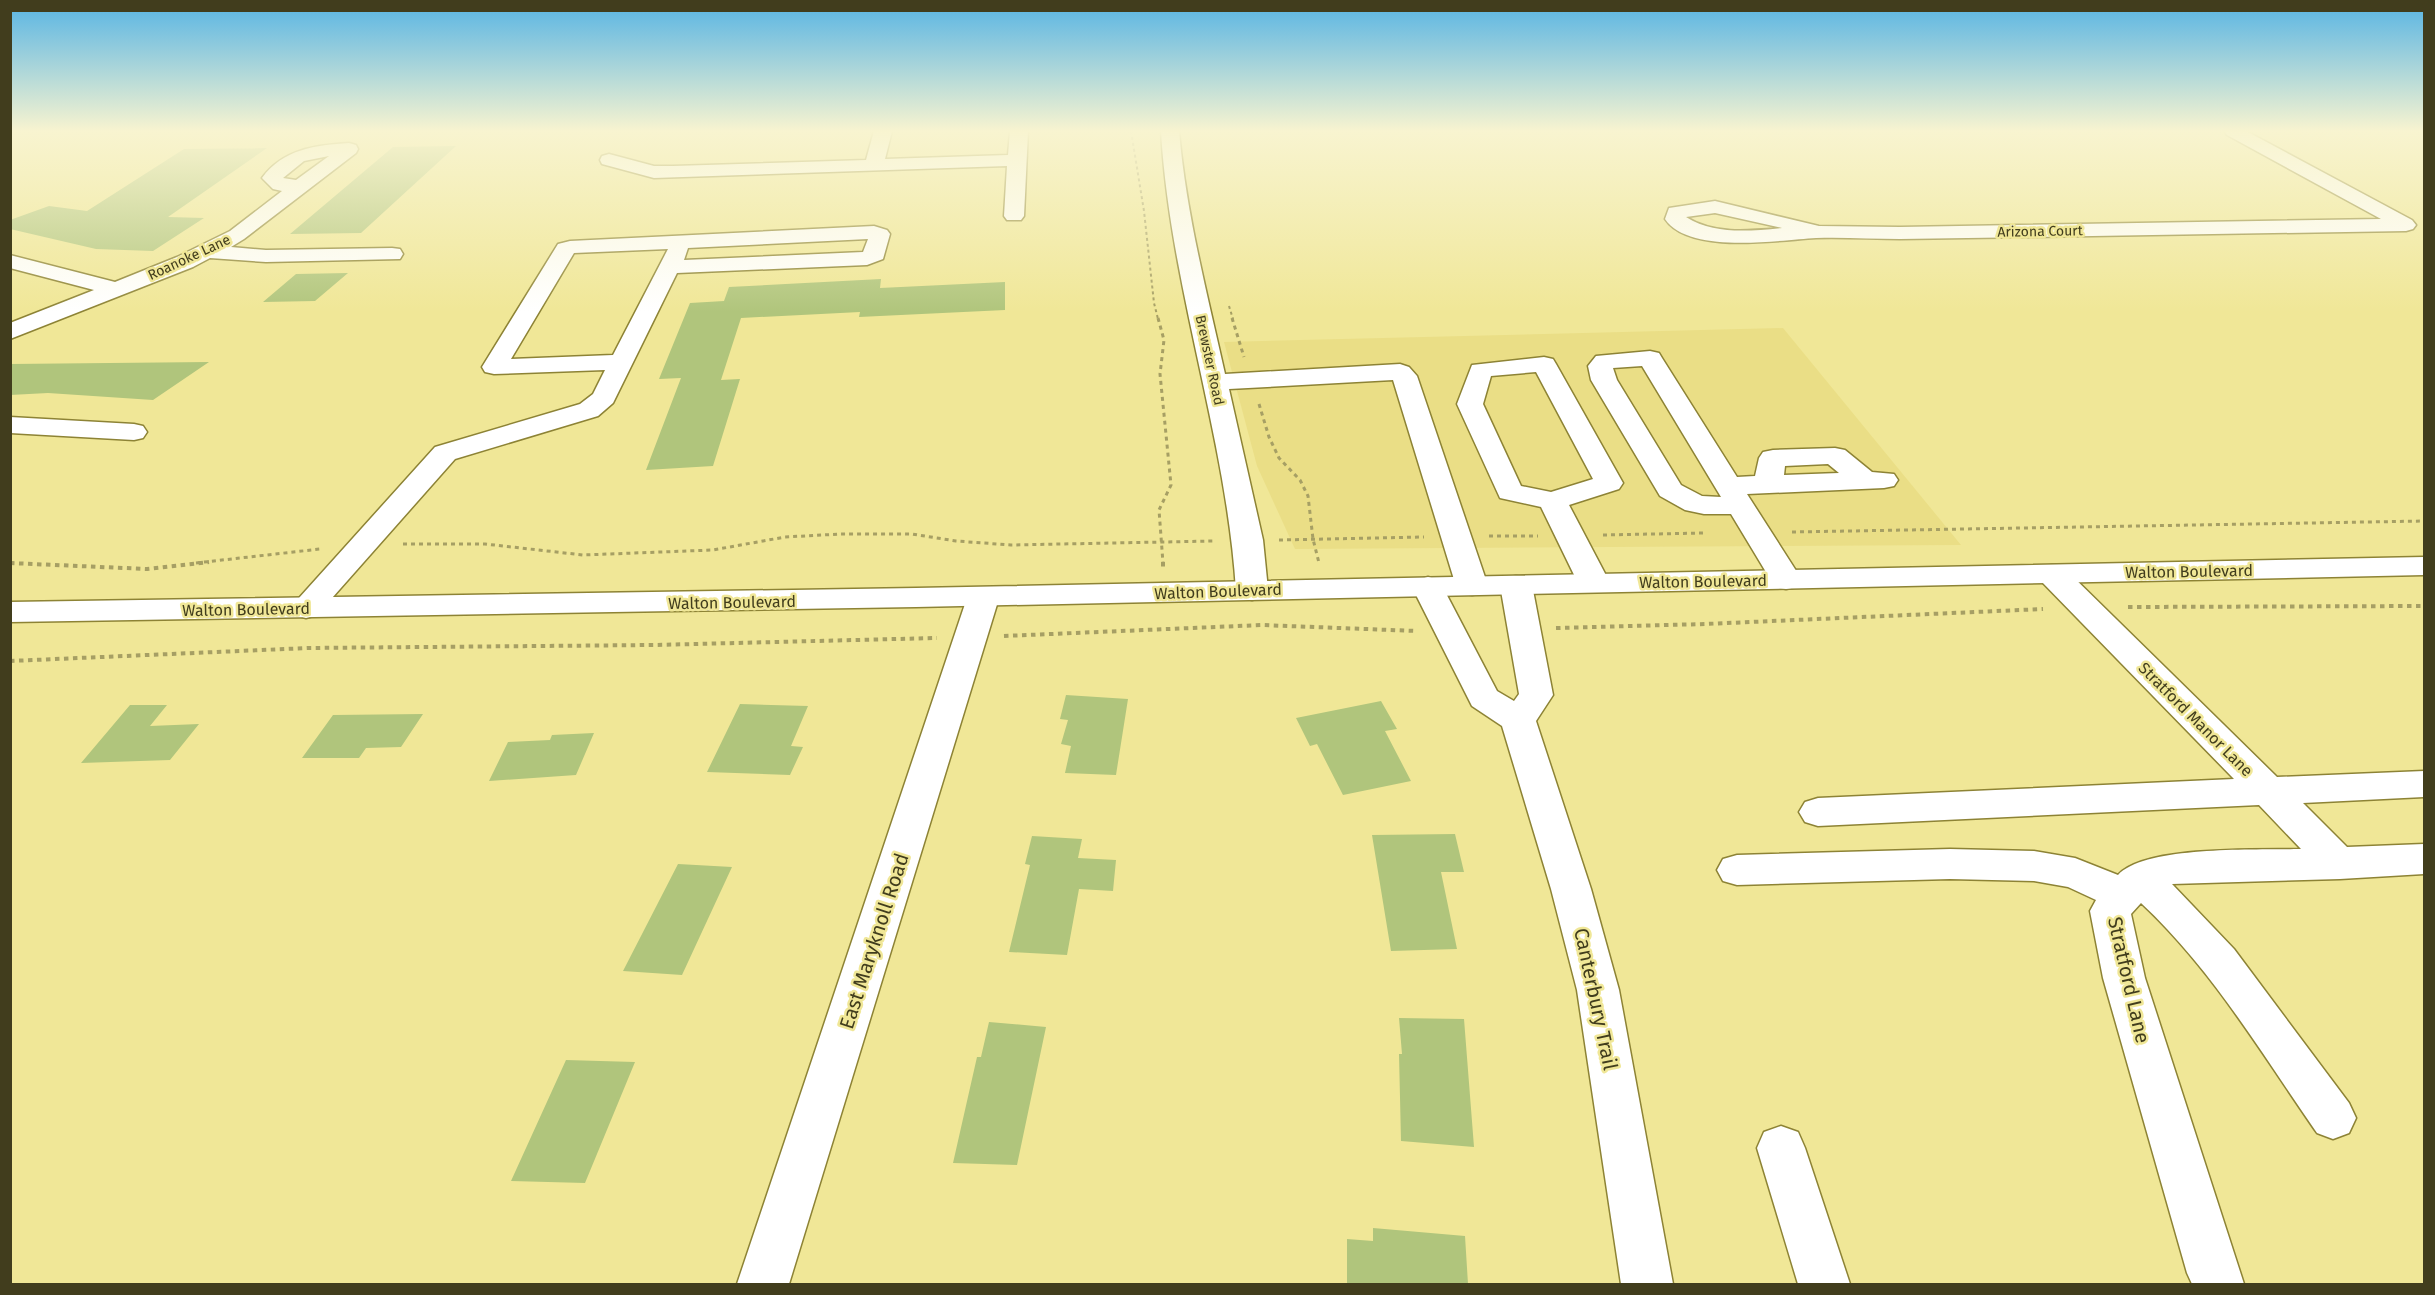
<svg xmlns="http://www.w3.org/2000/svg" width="2435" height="1295" font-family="'Fira Sans',sans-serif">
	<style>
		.built { fill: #eade86 }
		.building { fill: #b0c57c }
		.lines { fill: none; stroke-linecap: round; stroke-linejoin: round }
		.minor-casing { stroke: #8d8335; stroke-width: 3 }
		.major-casing { stroke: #8d8335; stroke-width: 3 }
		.path-far2 { stroke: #a69f64; stroke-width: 2; stroke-dasharray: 3 3; stroke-linecap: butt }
		.path-far1 { stroke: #a69f64; stroke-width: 3; stroke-dasharray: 4 4; stroke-linecap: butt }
		.path { stroke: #a69f64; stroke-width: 4; stroke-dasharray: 4.5 4.5; stroke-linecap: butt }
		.minor { fill: #fff; fill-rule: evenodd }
		.major { fill: #fff; fill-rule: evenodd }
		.labels { text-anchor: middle; stroke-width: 5; stroke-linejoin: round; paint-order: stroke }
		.far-street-label { font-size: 14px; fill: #413d1d; stroke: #f0e797 }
		.street-label { font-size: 16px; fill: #413d1d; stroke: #f0e797 }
		.near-street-label { font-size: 20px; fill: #413d1d; stroke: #f0e797 }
	</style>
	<rect width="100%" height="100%" fill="#f0e797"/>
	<path class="built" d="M1783 328 1961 545 1295 549 1257 466 1224 342Z"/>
	<path class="building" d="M456 146 361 233 290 234 393 147Z
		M267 148 168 217 204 218 153 251 96 249 10 229V220L49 206 87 211 184 149Z
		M348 273 315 301 263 302 296 274Z
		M881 279 880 288 1005 282V310L859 317 860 312 741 318 721 380 740 379 713 466 646 470 681 378 659 379 690 303 724 301 729 287Z
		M209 362 153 400 48 393 10 395V364Z
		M1066 695 1128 699 1116 775 1065 773 1071 746 1061 744 1068 720 1060 719Z
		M1381 701 1397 729 1385 731 1411 781 1343 795 1317 744 1310 746 1296 718Z
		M740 704 808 706 791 746 803 747 790 775 707 772Z
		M130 705H167L150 726 199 724 170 760 81 763Z
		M423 714 401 747 366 748 359 758H302L333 715Z
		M594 733 576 775 489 781 508 742 550 740 552 735Z
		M1455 834 1464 872H1441L1457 949 1391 951 1372 835Z
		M1032 836 1082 839 1078 858 1116 860 1113 891 1079 889 1067 955 1009 952 1030 865 1025 864Z
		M678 864 732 867 682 975 623 971Z
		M1399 1018 1464 1019 1474 1147 1401 1141 1399 1054H1402Z
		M989 1022 1046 1027 1017 1165 953 1163 977 1057H981Z
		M566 1060 635 1062 585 1183 511 1181Z
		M1373 1228 1465 1236 1468 1284H1347V1239L1373 1241Z"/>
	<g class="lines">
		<g class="minor-casing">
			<path id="minor" d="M874 131H892L885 159 1008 155 1010 131H1028L1024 216 1021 220H1007L1004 216 1007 166 654 178 602 164 600 160 602 156 609 154 654 166H673L866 160Z
				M1161 131H1179C1186 213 1207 293 1225 374L1400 364 1409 367 1417 376 1488 586 1483 593 1472 595 1461 593 1456 586 1393 380 1229 389 1263 540 1268 590 1263 597 1252 600 1241 597 1236 590C1226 435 1170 287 1161 131Z
				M2224 131H2246L2412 220 2416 225 2413 229 2406 231 1900 239C1872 239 1844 237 1816 238 1779 240 1689 255 1665 219L1669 208 1715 201 1819 226 1900 227 2381 219 2227 135ZM1715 213 1782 228C1749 231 1715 235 1686 217Z
				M349 143 356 145 358 149 356 153 244 239 231 247 266 250 392 248 400 249 403 254 400 259 266 262 210 258 193 267 10 339V323L94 290 10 268V255L115 282 177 257 230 231 282 191 273 189 262 178C283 149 316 145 349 143ZM329 156 296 180 283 178 304 161Z
				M874 226 887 230 890 234 883 259 867 265 677 273 613 403 598 416 455 459 317 615 306 618 295 615 290 608 435 447 580 404 593 394 605 370 494 374 485 372 482 367 558 244 570 241ZM868 239 863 252 684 260 688 248ZM668 249 613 355 511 359 574 253Z
				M1650 351 1659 353 1662 358 1737 477 1755 476 1759 458 1763 452 1773 450 1835 448 1845 450 1872 472 1894 474 1898 480 1894 486 1884 488 1747 494 1802 580 1797 587 1786 589 1775 587 1731 514H1704L1685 510 1660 496 1591 380 1588 366 1596 356ZM1642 366 1721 497 1702 496 1681 485 1617 380 1613 368ZM1828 464 1839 473 1784 475 1785 466Z
				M1544 357 1553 359 1556 364 1623 483 1619 489 1569 505 1610 583 1605 590 1594 592 1583 590 1578 583 1541 507 1500 498 1457 404 1472 365ZM1536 372 1593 479 1551 492 1521 486 1483 404 1491 376Z
				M10 417 134 424 143 426 147 432 143 438 134 440 10 433Z
				M2052 565 2063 567 2277 777 2424 771V797L2303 803 2347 847 2424 844V874L2340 879 2172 884 2234 949 2349 1103 2356 1118 2349 1133 2333 1139 2317 1133C2262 1054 2212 969 2141 903L2131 914 2145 978 2244 1284H2192L2187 1273 2103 978 2090 911 2096 900 2068 887 2034 881 1950 879 1737 885 1723 881 1717 870 1723 859 1737 855 1950 849 2034 851 2075 858 2118 875C2145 845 2260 850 2301 849L2259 805 1818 826 1805 822 1799 812 1805 802 1818 798 2234 779 2041 581 2037 574 2041 567Z
				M1516 576 1527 578 1532 585 1553 695 1536 721 1591 889 1619 990 1673 1284H1621L1577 990 1551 889 1502 726 1472 706 1412 587 1417 580 1428 577 1439 580 1497 691 1514 701 1519 694 1500 585 1505 578Z
				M983 588 994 591 999 598 789 1284H737L967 598 972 591Z
				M1781 1126 1798 1132 1805 1148 1850 1284H1798L1757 1148 1764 1132Z"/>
		</g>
		<g class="major-casing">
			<path id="major" d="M2424 557V575L916 607 10 622V602L916 588Z"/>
		</g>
		<path class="path-far2" d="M1131 131 1144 211 1154 303 1158 319
			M1229 306 1233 319"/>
		<path class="path-far1" d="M1158 318 1164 340 1160 374 1171 485 1159 510 1163 563
			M1232 318 1244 357
			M1259 404 1269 437 1279 458 1300 480 1308 496 1313 539 1319 563
			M1792 532 2424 521
			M1603 535 1703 533
			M1489 536H1538
			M1279 540 1424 537
			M403 544H485L583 555 713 550 785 537 841 534H912L956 541 1011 545 1214 541
			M10 563H18
			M196 563 320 549"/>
		<path class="path" d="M1163 562V567
			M10 563 147 569 209 562
			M2128 607 2424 606
			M1556 628 1705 624 2043 609
			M1004 636 1262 625 1417 631
			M10 661 308 648 654 645 937 638"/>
		<use href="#minor" class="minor"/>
		<use href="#major" class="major"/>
	</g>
	<linearGradient id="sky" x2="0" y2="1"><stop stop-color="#56b4e4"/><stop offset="0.42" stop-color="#f8f4d0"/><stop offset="1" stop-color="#f8f4d0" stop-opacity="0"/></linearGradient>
	<rect width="2435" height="312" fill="url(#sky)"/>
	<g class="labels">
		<g class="far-street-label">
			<text transform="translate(2040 231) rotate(-1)" y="5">Arizona Court</text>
			<text transform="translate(189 257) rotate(-25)" y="5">Roanoke Lane</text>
			<text transform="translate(1210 360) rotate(78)" y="5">Brewster Road</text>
		</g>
		<g class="street-label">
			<text transform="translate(2189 571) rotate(-1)" y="6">Walton Boulevard</text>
			<text transform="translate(1703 581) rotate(-1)" y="6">Walton Boulevard</text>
			<text transform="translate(1218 591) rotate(-2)" y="6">Walton Boulevard</text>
			<text transform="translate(732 602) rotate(-1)" y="6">Walton Boulevard</text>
			<text transform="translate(246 609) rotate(-1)" y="6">Walton Boulevard</text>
			<text transform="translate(2196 719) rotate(45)" y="6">Stratford Manor Lane</text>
		</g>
		<g class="near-street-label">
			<text transform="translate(874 941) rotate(-72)" y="7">East Maryknoll Road</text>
			<text transform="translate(2129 980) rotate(77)" y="7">Stratford Lane</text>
			<text transform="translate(1596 999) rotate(78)" y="7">Canterbury Trail</text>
		</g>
	</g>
	<rect width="2435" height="1295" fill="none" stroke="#413d1d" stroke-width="24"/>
</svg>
